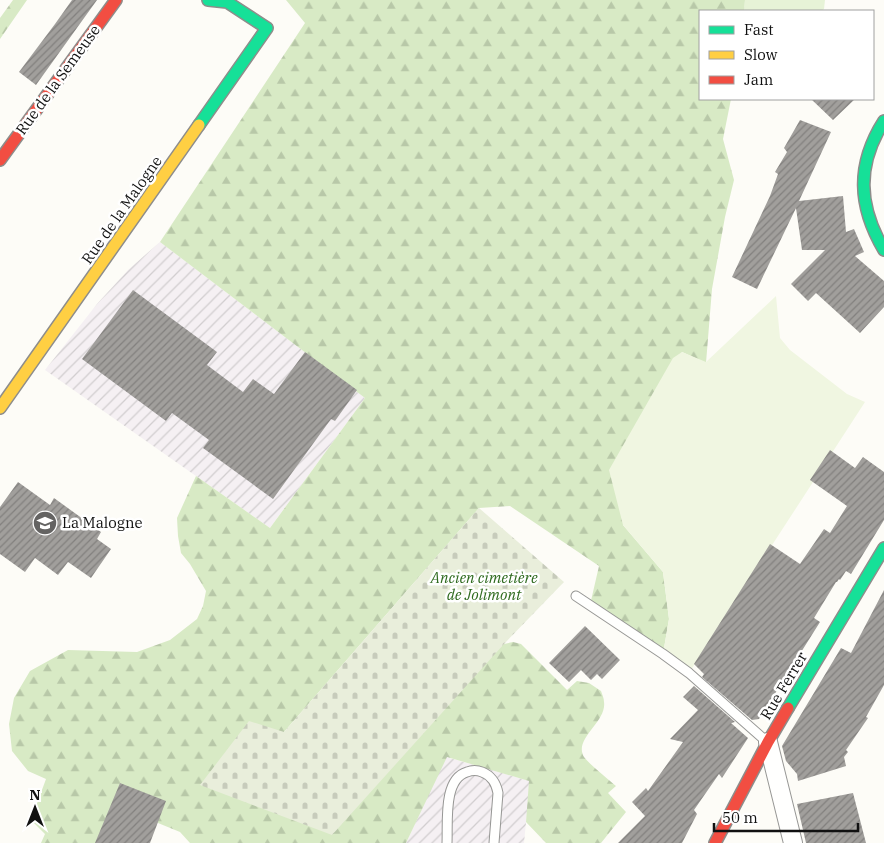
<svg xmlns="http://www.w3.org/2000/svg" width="884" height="843" font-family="'IBM Plex Serif',serif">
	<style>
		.industrial { fill: url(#industrial-furrows) }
		.grass { fill: #e7f3d7 }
		.forest { fill: url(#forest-firs) }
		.cemetery { fill: url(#cemetery-stones) }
		.pitch { fill: #f0f6e1 }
		.building { fill: url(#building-hatch) }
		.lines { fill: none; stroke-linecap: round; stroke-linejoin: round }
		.lane-casing { stroke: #979795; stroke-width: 11 }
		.street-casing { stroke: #979795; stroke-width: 20 }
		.fast-casing { stroke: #8e8d8b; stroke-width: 14 }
		.slow-casing { stroke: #8e8d8b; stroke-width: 14 }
		.jam-casing { stroke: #8e8d8b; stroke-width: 14 }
		.lane { stroke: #fffffe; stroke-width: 9 }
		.street { stroke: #fffffe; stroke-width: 18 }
		.fast { stroke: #16e098; stroke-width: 11 }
		.slow { stroke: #ffcf43; stroke-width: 11 }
		.jam { stroke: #f24e42; stroke-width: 11 }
		.labels { text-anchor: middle; stroke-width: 5; stroke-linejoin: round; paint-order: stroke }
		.street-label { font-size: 15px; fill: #111; stroke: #fff }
		.poi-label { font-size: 15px; fill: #111; stroke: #fff; text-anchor: start }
		.park-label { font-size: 15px; font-style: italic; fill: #2f6b1f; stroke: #fff }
	</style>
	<defs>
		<pattern id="industrial-furrows" width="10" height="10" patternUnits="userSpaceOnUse" patternTransform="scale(1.25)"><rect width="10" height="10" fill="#f5f0f3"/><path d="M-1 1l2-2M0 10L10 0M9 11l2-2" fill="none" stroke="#d1cdcf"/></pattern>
		<pattern id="forest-firs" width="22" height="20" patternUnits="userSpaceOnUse" patternTransform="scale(1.25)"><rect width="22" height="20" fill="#d8eac5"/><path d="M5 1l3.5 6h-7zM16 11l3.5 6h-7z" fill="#b8c8a8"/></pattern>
		<pattern id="cemetery-stones" width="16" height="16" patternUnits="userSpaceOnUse" patternTransform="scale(1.25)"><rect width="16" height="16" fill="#e9eedb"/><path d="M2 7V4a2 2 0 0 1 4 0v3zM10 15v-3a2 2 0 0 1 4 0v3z" fill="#c7cbbb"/></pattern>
		<pattern id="building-hatch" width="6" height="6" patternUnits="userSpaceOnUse" patternTransform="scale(1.25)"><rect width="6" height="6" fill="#a19f9c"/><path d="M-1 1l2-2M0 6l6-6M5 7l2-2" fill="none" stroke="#82807e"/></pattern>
	</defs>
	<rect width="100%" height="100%" fill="#fdfcf7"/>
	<path class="industrial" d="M160 242 365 398 270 528 45 370 97 304 128 270Z
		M446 757 530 781 524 843H406Z"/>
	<path class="grass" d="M745 0H825L824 9 821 11H744Z"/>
	<path class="forest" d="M13 0H27L0 39V18Z
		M286 0H745L744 11H700V99H731L723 139 734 180 725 217 712 289 706 363 682 352 623 525 663 572 669 619 663 654 590 605 599 566 510 506 479 508 284 732 200 785 504 644 513 642 521 644 567 690 577 681 589 683 601 691C602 694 604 698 604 702 607 722 573 739 584 757 590 765 608 779 616 786L608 793 626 812 601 843H546L526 822 529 781 447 757 406 843H190L180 832 114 805 99 843H41L45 834 31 820 46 779 28 771 12 751 9 724 14 698 30 671 68 650 137 652 170 640 197 619 203 606 206 591 190 564 181 553 178 536 177 518 196 476 270 528 365 398 160 242 305 23Z"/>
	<path class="cemetery" d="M479 508 564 582 504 644 332 835 200 785 249 721 284 732Z"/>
	<path class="pitch" d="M776 296 780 338 790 350 847 394 865 402 689 673 663 654 669 619 663 572 623 525 609 470 673 358 682 352 706 362Z"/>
	<path class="building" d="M72 0H97L36 85 19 72 55 24Z
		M811 99H855L833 120Z
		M800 120 831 132 799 201 843 196 846 232 854 229 864 252 855 256 884 281V307L860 333 816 293 808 301 791 284 825 250H802L796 208 757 289 732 277 770 196 778 174 775 172 787 152 784 148Z
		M133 290 217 352 207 365 243 392 253 379 274 394 305 352 357 390 335 421 331 419 273 499 203 448 209 440 172 413 166 421 82 359Z
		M830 450 855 468 863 457 884 472V520L851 574 846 571 840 580 839 579 837 582H836L814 618 820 622 759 719 752 720 702 677 704 674 694 664 770 544 800 564 824 529 830 533 847 506 810 480Z
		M18 482 50 505 54 498 101 532 97 539 111 549 91 578 68 562 58 575 35 558 25 572 0 554V507Z
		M884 590V685L866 717 868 718 846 750 848 752 844 757 846 766 798 781 797 774 786 761 782 746 841 648 851 653Z
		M585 626 620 660 602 679 597 674 591 680 581 670 569 682 549 663Z
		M694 686 735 722 731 723 748 738 722 778 719 774 694 810 697 814 682 843H618L645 816 632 802 646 788 648 791 683 742 670 739 698 710 683 697Z
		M120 783 166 801 150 843H95Z
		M853 793 866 843H806L797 804Z"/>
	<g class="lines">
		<g class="lane-casing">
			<path id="lane" d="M576 596 663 654 689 673 767 742
				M447 843C448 822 443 779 467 772 472 770 477 770 482 772 492 776 496 783 498 793L494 843"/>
		</g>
		<g class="street-casing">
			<path id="street" d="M768 742 793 843"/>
		</g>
		<g class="fast-casing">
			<path id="fast" d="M884 121C856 165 858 206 884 250
				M199 125 267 28 227 2 208 0
				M788 708 884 548"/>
		</g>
		<g class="slow-casing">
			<path id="slow" d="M0 408 199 125"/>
		</g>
		<g class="jam-casing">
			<path id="jam" d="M0 160 116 0
				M715 843 768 742 788 708"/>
		</g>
		<use href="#lane" class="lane"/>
		<use href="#street" class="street"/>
		<use href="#fast" class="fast"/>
		<use href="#slow" class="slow"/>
		<use href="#jam" class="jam"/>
	</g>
	<defs>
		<g id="school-disc" transform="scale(1.25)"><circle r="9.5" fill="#646362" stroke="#fff"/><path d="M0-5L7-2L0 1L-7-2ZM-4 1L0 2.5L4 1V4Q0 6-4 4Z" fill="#fff"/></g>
	</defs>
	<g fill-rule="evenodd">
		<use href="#school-disc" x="45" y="523"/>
	</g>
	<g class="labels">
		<g class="street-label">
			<text transform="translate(58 80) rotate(-54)" y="5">Rue de la Semeuse</text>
			<text transform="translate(122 210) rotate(-55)" y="5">Rue de la Malogne</text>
			<text transform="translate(784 686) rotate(-59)" y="5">Rue Ferrer</text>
		</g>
		<g class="poi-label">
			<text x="62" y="528">La Malogne</text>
		</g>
		<g class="park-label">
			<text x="484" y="583">Ancien cimetière<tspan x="484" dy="17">de Jolimont</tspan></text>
		</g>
	</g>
	<rect x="699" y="10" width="175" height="90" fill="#ffffff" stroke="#a0a0a0"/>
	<rect x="709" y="26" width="25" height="8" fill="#16e098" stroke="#a0a0a0"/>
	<text x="744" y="35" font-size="15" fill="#111111">Fast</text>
	<rect x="709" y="51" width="25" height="8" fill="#ffcf43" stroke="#a0a0a0"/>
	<text x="744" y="60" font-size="15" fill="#111111">Slow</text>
	<rect x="709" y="76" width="25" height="8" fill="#f24e42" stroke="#a0a0a0"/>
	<text x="744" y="85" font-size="15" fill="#111111">Jam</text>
	<g transform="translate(35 808)" stroke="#ffffff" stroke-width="4" paint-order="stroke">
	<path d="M0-4L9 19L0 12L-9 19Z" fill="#111111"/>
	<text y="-8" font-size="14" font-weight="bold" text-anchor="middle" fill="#111111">N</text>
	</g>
	<path d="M714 823v8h144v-8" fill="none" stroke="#111111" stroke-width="2.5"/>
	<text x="722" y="823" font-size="15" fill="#111111" stroke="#ffffff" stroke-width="4" paint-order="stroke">50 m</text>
</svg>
